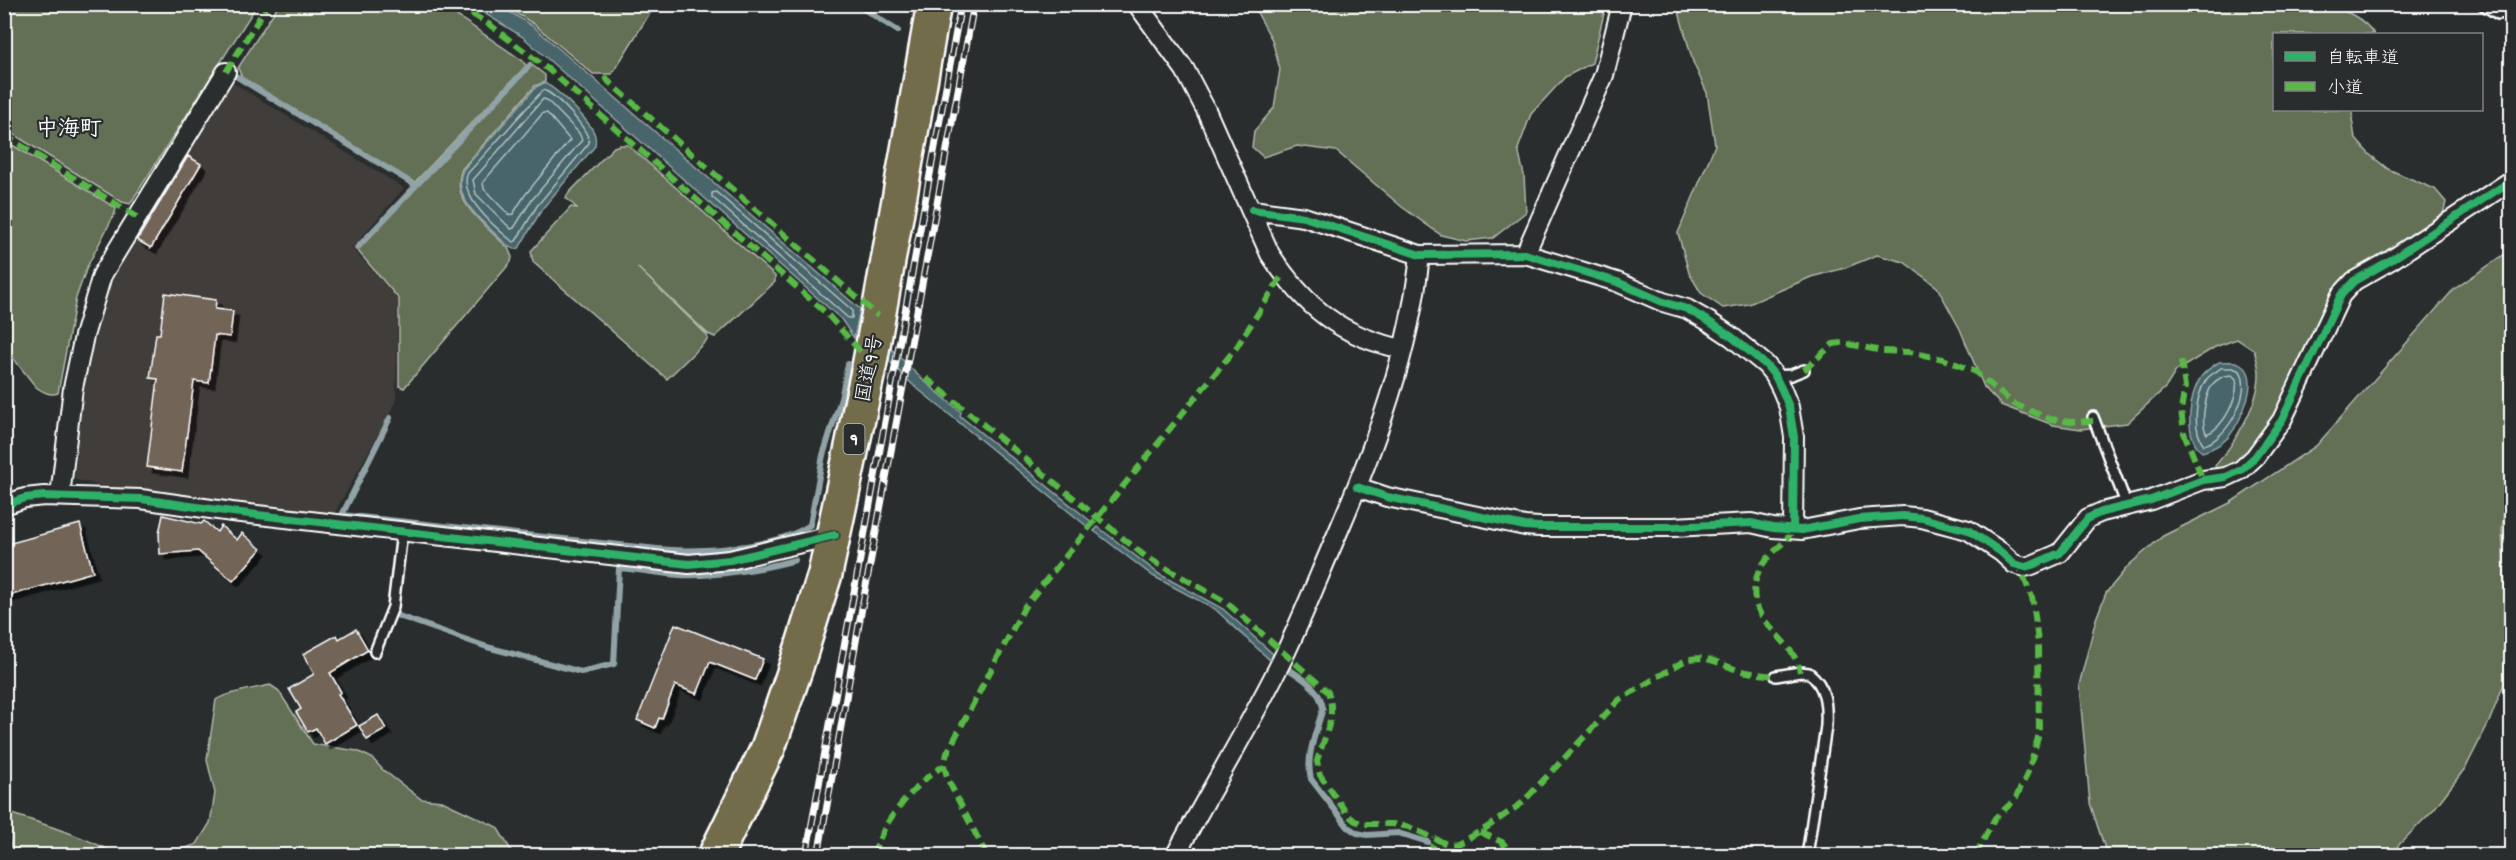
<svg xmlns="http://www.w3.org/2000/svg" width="2516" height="860" font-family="Dekko,'Klee One',sans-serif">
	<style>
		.built { fill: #403e3b }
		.green { fill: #636f56; stroke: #b1b7aa; stroke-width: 1.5 }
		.water { fill: #47656a; stroke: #91a3a6; stroke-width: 1.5 }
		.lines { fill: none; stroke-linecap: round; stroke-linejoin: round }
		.shore { stroke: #b5c1c3; stroke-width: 1.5 }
		.stream { stroke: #91a3a6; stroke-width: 6 }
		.building { fill: #726558; stroke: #fff; stroke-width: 1.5; filter: url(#shadow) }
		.lane-casing { stroke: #fff; stroke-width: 14 }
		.street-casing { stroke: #fff; stroke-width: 22 }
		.highway-casing { stroke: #fff; stroke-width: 38 }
		.lane { stroke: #2a2d2e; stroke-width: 9 }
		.street { stroke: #2a2d2e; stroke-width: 18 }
		.highway { stroke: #726c4b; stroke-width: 33 }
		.rail-casing { stroke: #fff; stroke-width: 7 }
		.rail { stroke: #2a2d2e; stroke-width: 4.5; stroke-dasharray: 14; stroke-linecap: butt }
		.quiet { stroke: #58b947; stroke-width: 6; stroke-dasharray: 12 6; stroke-linecap: butt }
		.cycleway-casing { stroke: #2a2d2e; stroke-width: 11 }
		.cycleway { stroke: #2db169; stroke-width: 8 }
		.labels { text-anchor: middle; stroke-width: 4.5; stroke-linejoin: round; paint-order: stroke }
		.shield { fill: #2a2d2e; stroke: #bfc0c0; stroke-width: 1.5 }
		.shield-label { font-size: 18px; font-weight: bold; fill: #fff }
		.street-label { font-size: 20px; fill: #fff; stroke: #2a2d2e }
		.quarter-label { font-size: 22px; font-weight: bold; fill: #fff; stroke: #2a2d2e }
	</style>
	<defs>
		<filter id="shadow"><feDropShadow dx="5.5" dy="5.5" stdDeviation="0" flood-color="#0009"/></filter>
	</defs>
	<rect width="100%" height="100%" fill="#2a2d2e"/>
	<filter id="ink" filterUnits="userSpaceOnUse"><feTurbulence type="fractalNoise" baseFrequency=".0167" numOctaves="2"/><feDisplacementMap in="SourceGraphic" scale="12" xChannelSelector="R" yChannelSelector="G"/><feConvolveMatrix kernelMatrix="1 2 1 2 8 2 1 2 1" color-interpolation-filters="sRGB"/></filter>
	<g filter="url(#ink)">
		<path class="built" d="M230 81 404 188 352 248 398 299 396 402 333 516 105 487 74 479 85 381 111 276Z"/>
		<path class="green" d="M279 4 441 5 523 61 526 66 414 183 242 78 238 68Z
			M4 5 5 4 257 5 130 204 122 202 5 129Z
			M503 5H655L612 74H593L534 24Z
			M1253 5V4L1606 5 1592 63 1565 77 1531 114 1518 149 1524 175 1526 212 1493 238 1466 241 1441 235 1402 207 1336 151 1297 146 1263 157 1252 147 1254 131 1274 108 1280 69 1272 40Z
			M1677 5H2328C2346 11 2364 18 2374 34H2274V110H2354L2352 119 2355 138 2369 154 2388 169 2435 189 2446 202 2442 220 2364 267 2250 458 2217 471 2215 466C2234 444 2260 403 2259 373 2259 366 2256 357 2254 350L2237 339 2215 347 2176 371 2166 387 2127 423 2081 429 2053 425 2001 405 1984 387 1960 329 1937 287 1904 262 1877 255 1845 268 1811 277 1749 304 1723 308 1701 293 1689 273 1678 233 1715 145 1707 93 1693 62Z
			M532 65 545 75V82L535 86 462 169C448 201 489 228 508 248L512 257 511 262 404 388 399 386V299L357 250Z
			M4 140 116 208 115 213 87 267 76 298 58 393C50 396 43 392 36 387L5 348Z
			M620 145H628L775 276V282L715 337 708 334 637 267 707 335 708 339 667 379 533 262 531 251 571 207 577 208 566 198 567 195 614 147Z
			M2511 250 2512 458 2502 529 2507 636 2505 681 2489 722 2466 767 2434 809 2396 848 2383 855H2107L2090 803 2079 685 2096 619 2106 593 2129 565 2163 536 2230 503 2316 446 2453 290Z
			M270 685 278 690 313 744 357 751 372 758 383 770 421 799 442 801 497 827 514 855H167L197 844 210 823 215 793 207 760 216 700C224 693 258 688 270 685Z
			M12 814C49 826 84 836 118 855H14C9 842 3 827 12 814Z"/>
		<path class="water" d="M471 5H499L534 27 860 309 854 338 841 319 523 37Z
			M544 83C556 88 592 122 595 136 596 138 595 144 595 146L542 209 519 248 515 249 509 247C491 228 449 200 463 170L536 87Z
			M887 345 923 380 961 412 960 416 1093 523 1089 528 913 385 886 358Z
			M2219 362C2227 362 2236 360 2242 365 2261 378 2241 421 2230 435 2224 443 2211 450 2202 452 2183 435 2189 396 2201 377 2205 371 2213 366 2219 362Z
			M1098 527 1159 574 1223 609 1273 654 1271 661 1215 609 1153 576 1094 531Z"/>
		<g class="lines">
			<path class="shore" d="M543 90C555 93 590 130 589 143L537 206 516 241 513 242C497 229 457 195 468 173Z
				M543 99 547 100 579 133 582 140 531 201 514 228 511 229 476 194 473 180Z
				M543 113H547L570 140 525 195 513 214 509 215 484 189 483 182Z
				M716 192 852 310V318H848L712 197V193Z
				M2221 368H2233L2240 371C2253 393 2227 439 2204 445 2192 430 2195 397 2206 380 2209 375 2216 372 2221 368Z
				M2224 376 2232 375 2236 379C2239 397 2224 427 2207 434 2200 424 2205 396 2212 385 2215 381 2220 378 2224 376Z"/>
			<path class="stream" d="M856 4 898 31
				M234 75 415 185
				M357 248 530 65
				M390 418 342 515 657 549C697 553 778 548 810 525L823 455 841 399 848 364
				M396 615 487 647 581 672 614 664 619 568C639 570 659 573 679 575 712 577 763 569 795 560
				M1290 670C1305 680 1320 689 1323 708 1317 730 1305 756 1311 779L1348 827 1357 833 1367 835 1398 833 1428 842"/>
		</g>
		<path class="building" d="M188 156 201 164 151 248 137 240Z
			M165 293 216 300 215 309 233 311 230 337 215 335 209 383 194 381 182 472 147 467 158 379 150 378 156 334H160Z
			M163 515 201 524 204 521 217 532 221 526 237 540 242 533 261 549 233 581 198 551 160 554 159 533Z
			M80 524 93 572 4 597V545Z
			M675 624 763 659 755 680 710 662 697 694 675 685 662 719 659 718 655 728 637 720Z
			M356 629 368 650 330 673 341 692 338 694 357 725 325 744 316 728 308 732 296 712 301 709 289 689 314 674 303 654 337 635 339 639Z
			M378 715 386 729 367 740 359 726Z"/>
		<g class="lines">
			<g class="lane-casing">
				<path id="lane" d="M2482 4 2498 14 2512 12
					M1775 376 1791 375 1804 370
					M2093 417 2127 506
					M375 652 393 607 402 532
					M1776 676 1800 672 1809 673C1826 686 1827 705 1826 726L1807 856"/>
			</g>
			<g class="street-casing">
				<path id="street" d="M1137 4 1185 70 1206 110 1270 254C1304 306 1341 337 1403 349
					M1252 210 1304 217 1420 255 1525 254 1617 282 1663 302 1687 309 1708 321 1732 337 1766 365 1775 376 1782 390 1789 407 1794 437 1793 529
					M1525 254 1604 75 1622 4
					M1357 487 1387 497 1525 526 1539 527H1673L1751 523 1773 528 1802 530 1859 519 1903 516 1922 518 1968 530 2001 552 2014 564 2025 567 2032 565 2060 553 2088 518 2102 512 2151 500 2203 480 2226 477 2241 470 2255 457 2282 420 2341 295 2354 281 2391 260 2512 180
					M60 496 73 388 84 336 102 275 226 72
					M4 505 25 498 44 496 141 499 232 512 689 564 730 560 835 535
					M1175 856C1211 789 1251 724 1284 656 1303 616 1320 573 1338 532 1376 443 1410 352 1420 255"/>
			</g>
			<g class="highway-casing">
				<path id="highway" d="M715 856 768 748 796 667 825 574 870 362 934 4"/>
			</g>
			<use href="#lane" class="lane"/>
			<use href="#street" class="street"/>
			<use href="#highway" class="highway"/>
			<g class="rail-casing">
				<path id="rail" d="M806 856 961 4
					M818 856 863 602 974 4"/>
			</g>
			<use href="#rail" class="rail"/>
			<path class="quiet" d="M456 4 490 25 549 70 826 313 870 362
				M226 72 268 4
				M605 76 609 82 878 316
				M4 135 137 217
				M2181 360 2185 387 2181 410 2184 433 2203 480
				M1804 370 1833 344 1843 343 1882 351 1909 352 1943 359 1974 371 2014 404 2050 419 2071 422 2094 421
				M926 378 1146 557 1226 602 1328 692C1337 716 1324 737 1317 761L1320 775 1348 815 1355 821 1365 824H1392L1409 827 1449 845 1457 844 1486 828 1522 803 1619 700 1684 661C1704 653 1719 664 1738 670 1751 673 1763 675 1776 676
				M1793 529C1785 546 1765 555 1758 573 1740 622 1794 635 1800 672
				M1480 832 1502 842 1514 856
				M873 856C877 845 881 834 887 824 896 808 927 773 944 766
				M987 856 948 780 944 766 947 753 1025 606 1236 348 1283 274
				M1430 856 1435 838
				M1975 856 1995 818 2015 800 2028 772 2039 734 2038 643 2035 616 2032 597 2019 566"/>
			<g class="cycleway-casing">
				<path id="cycleway" d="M1252 210 1304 217 1420 255 1525 254 1617 282 1663 302 1687 309 1708 321 1732 337 1766 365 1775 376 1782 390 1789 407 1794 437 1793 529
					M1357 487 1387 497 1525 526 1539 527H1673L1751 523 1773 528 1802 530 1859 519 1903 516 1922 518 1968 530 2001 552 2014 564 2025 567 2032 565 2060 553 2088 518 2102 512 2151 500 2203 480 2226 477 2241 470 2255 457 2282 420 2341 295 2354 281 2391 260 2512 180
					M4 505 25 498 44 496 141 499 232 512 689 564 730 560 835 535"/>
			</g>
			<use href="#cycleway" class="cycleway"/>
		</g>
	</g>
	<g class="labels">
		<rect class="shield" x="843.5" y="424" width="21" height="30" rx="4.5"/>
		<g class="shield-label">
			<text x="854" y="445">9</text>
		</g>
		<g class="street-label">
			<text transform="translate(868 368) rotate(-79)" y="7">国道9号</text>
		</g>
		<g class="quarter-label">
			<text x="69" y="135">中海町</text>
		</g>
	</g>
	<rect width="2516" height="860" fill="none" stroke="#2a2d2e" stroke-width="24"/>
	<rect x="12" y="12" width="2492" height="836" fill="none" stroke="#fff" stroke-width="2" filter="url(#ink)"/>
	<rect x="2273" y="33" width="210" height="78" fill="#2a2d2e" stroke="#7f8182" stroke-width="1.5"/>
	<rect x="2285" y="52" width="30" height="9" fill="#2db169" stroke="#7f8182" stroke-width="1.5"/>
	<text x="2327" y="63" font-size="18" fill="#ffffff">自転車道</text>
	<rect x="2285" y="82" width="30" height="9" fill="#58b947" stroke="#7f8182" stroke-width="1.5"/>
	<text x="2327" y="93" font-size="18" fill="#ffffff">小道</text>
</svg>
